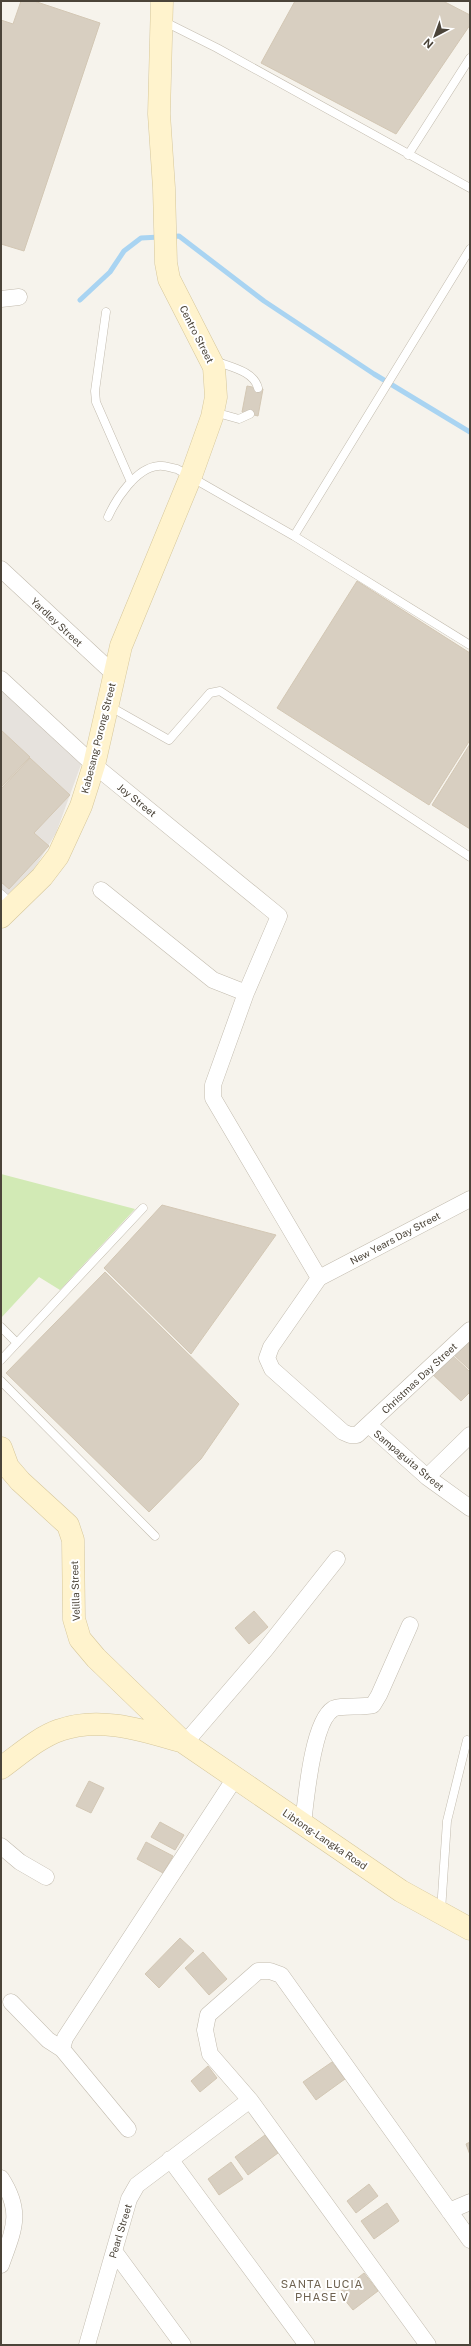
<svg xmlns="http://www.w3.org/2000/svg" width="471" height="2346" font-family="'Public Sans',sans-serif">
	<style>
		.industrial { fill: #e6e2dd }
		.green { fill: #d2eab5 }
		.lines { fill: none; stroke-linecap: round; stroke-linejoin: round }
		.stream { stroke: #a9d4f2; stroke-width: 5 }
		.building { fill: #d8cfc1; stroke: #d3c7b4 }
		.service-casing { stroke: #c2bbae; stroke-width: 9 }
		.minor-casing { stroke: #c2bbae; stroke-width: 17 }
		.secondary-casing { stroke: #d6c79b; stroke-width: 23 }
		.service { stroke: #fff; stroke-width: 8 }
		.minor { stroke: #fff; stroke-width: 16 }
		.secondary { stroke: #fff3cd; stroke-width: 22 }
		.labels { text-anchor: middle; stroke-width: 4; stroke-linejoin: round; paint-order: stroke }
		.street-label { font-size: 10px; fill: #4b4439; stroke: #fff }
		.neighbourhood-label { font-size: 11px; letter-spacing: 1px; fill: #6e6250; stroke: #fff }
	</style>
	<rect width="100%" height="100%" fill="#f6f3ec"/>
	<path class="industrial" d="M1 689 82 762 56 833 33 871 8 896 1 889Z"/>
	<path class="green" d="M1 1174 135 1209 60 1290 39 1277 1 1318Z"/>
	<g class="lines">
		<path class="stream" d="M170 237 179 236 264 301 374 374 470 432
			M80 300 110 272 124 251 141 238 160 237"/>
	</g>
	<path class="building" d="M21 1H34L100 23 24 251 1 244V20L13 24Z
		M295 1H443L470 15V25L396 134 261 63Z
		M247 386 263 389 258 416 242 412Z
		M357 581 470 653V740L429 805 277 708Z
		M1 730 30 757 1 787Z
		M470 744V829L432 805Z
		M30 758 70 795 34 833 49 846 9 889 1 882V789Z
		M162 1205 276 1235 191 1354 104 1268Z
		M105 1272 239 1404 201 1459 149 1512 6 1373Z
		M470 1334V1370L452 1353Z
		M450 1353 470 1372V1392L461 1401 431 1373Z
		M254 1611 268 1627 249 1644 235 1628Z
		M89 1781 104 1788 91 1813 76 1806Z
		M160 1822 184 1835 175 1850 151 1837Z
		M146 1842 173 1856 163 1873 137 1859Z
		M180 1938 194 1951 159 1988 145 1974Z
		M203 1952 227 1979 209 1995 185 1968Z
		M332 2062 345 2079 316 2100 303 2082Z
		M208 2066 217 2078 200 2092 191 2081Z
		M265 2135 278 2153 248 2175 235 2157Z
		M470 2142V2155L466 2144Z
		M231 2162 243 2179 219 2195 208 2179Z
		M369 2184 378 2196 356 2213 347 2201Z
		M387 2203 399 2221 374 2239 361 2221Z
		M364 2273 378 2291 353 2310 339 2293Z"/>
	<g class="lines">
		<g class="service-casing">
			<path id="service" d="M163 21 217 48 470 188
				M408 155 470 58
				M106 312 95 391 96 402 131 482
				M215 361C230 367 254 371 258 388
				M214 412 239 419 250 414
				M108 517C116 499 136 468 158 466 164 465 171 468 177 469L294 536 470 645
				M294 536 470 249
				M109 706 169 740 210 693 220 691 470 857
				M1 894 12 904
				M1 1327 17 1343
				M1 1360 143 1208
				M1 1381 155 1536
				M441 1911 447 1821 467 1740"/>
		</g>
		<g class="minor-casing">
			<path id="minor" d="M1 299 19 297
				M1 569 114 674
				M1 679 94 765 279 916 246 993 213 1085V1098L319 1278
				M101 890 213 980 246 993
				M470 1199 319 1278 271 1347 267 1358 272 1369 343 1432 350 1435H357L470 1330
				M369 1425 427 1477 470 1508
				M427 1477 470 1435
				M185 1743 265 1650 337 1559
				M303 1824C306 1800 312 1722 333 1709 339 1705 363 1708 373 1705L379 1695 410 1625
				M1 1846 20 1862 46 1877
				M11 2002 48 2040 62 2049
				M128 2129 62 2049 65 2038 235 1778
				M170 2159 307 2345
				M1 2178C23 2212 14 2229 1 2265
				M449 2211 470 2202
				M114 2251 183 2345
				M87 2345 129 2199 137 2185 250 2100
				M428 2345 250 2100 210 2054 205 2030 208 2015 258 1971H270L281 1975 470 2240"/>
		</g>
		<g class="secondary-casing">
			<path id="secondary" d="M1 917 42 877 58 856 81 806 94 765 121 646 191 476 212 417 216 397 214 367 169 279 166 263 164 188 159 114 162 1
				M1 1448 8 1467 20 1481 68 1525 73 1540 74 1619 80 1639 96 1658 183 1742 401 1891 470 1929
				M1 1768C19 1755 39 1737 60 1730 99 1716 142 1730 180 1741"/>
		</g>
		<use href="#service" class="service"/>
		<use href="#minor" class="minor"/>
		<use href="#secondary" class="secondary"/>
	</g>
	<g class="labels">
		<g class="street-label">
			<text transform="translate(197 334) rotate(63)" y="4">Centro Street</text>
			<text transform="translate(57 622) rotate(43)" y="4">Yardley Street</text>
			<text transform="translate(98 738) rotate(-76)" y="4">Kabesang Porong Street</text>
			<text transform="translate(137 800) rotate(39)" y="4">Joy Street</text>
			<text transform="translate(395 1238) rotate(-28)" y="4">New Years Day Street</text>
			<text transform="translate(419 1378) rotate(-43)" y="4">Christmas Day Street</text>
			<text transform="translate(409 1460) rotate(40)" y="4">Sampaguita Street</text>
			<text transform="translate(75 1591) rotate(-92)" y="4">Velilla Street</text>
			<text transform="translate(325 1839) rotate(34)" y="4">Libtong-Langka Road</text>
			<text transform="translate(120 2231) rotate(-73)" y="4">Pearl Street</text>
		</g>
		<g class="neighbourhood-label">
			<text x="322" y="2288">SANTA LUCIA<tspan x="322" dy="13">PHASE V</tspan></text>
		</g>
	</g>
	<rect width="471" height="2346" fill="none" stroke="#4b4439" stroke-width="4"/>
	<g transform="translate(435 36) rotate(221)" stroke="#ffffff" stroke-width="3" paint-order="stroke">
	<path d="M0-3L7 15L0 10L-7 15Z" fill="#4b4439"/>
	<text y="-6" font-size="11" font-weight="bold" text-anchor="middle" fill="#4b4439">N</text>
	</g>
</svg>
